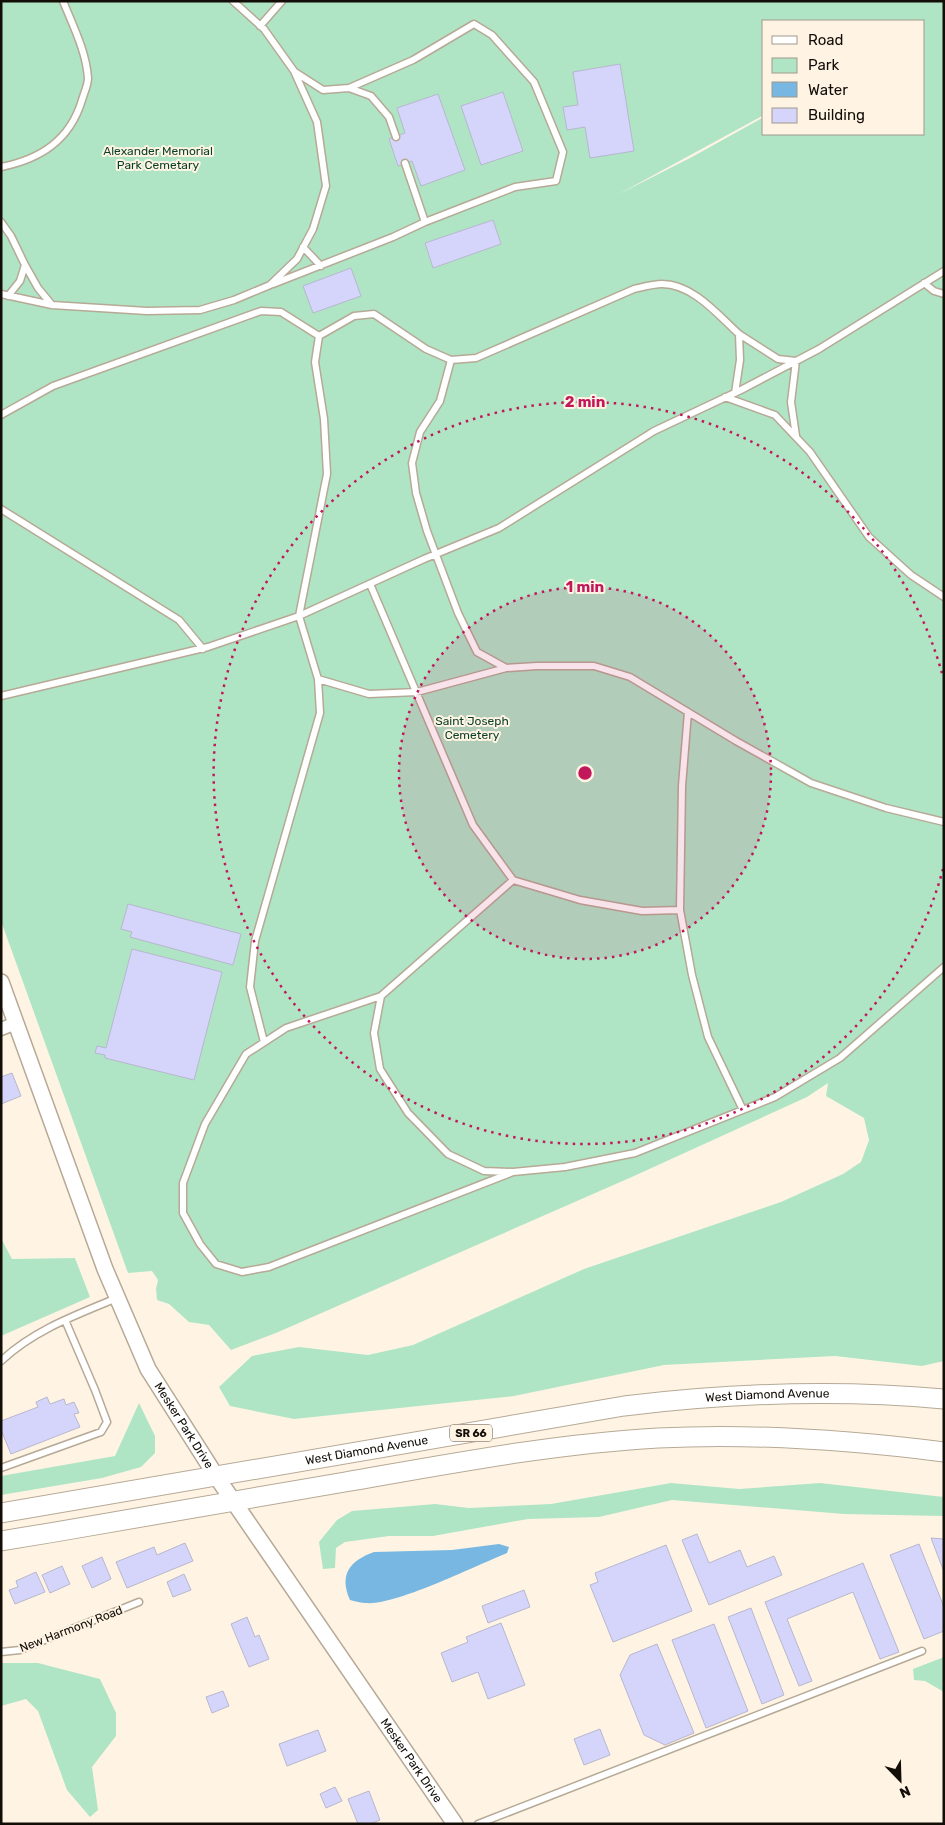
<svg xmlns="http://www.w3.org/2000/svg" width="945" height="1825" font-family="Rubik,sans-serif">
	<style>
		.green { fill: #afe5c5; fill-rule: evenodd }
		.water { fill: #77b7e1 }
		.building { fill: #d5d5fc; stroke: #b7b7cd }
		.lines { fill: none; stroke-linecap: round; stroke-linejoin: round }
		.service-casing { stroke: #b6a996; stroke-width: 9 }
		.minor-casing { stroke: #b6a996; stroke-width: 15 }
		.tertiary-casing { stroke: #b6a996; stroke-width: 18 }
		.primary-casing { stroke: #b6a996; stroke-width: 21 }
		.service { stroke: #fff; stroke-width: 6 }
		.minor { stroke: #fff; stroke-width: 12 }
		.tertiary { stroke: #fff; stroke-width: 15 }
		.primary { stroke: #fff; stroke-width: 19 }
		.ring { fill: none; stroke: #c2185b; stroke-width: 2.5; stroke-dasharray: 2.5 5 }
		.labels { text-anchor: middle; stroke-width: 4; stroke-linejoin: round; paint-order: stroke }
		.shield { fill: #fff4e4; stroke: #595249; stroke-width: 1 }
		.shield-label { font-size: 11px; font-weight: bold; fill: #120d07 }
		.park-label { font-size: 12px; fill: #063f26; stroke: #fff4e4 }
		.street-label { font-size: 12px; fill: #120d07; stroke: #fff4e4 }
		.centre { fill: #c2185b; stroke: #fff4e4; stroke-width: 2.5 }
		.ring-label { font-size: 15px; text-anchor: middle; font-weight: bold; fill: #c2185b; stroke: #fff4e4; stroke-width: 4; stroke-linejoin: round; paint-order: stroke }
	</style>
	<rect width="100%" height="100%" fill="#fff4e4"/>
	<path class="green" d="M1 1H944V1361L922 1366 835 1356 664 1365 514 1396 294 1419 230 1406 219 1387 252 1356 299 1347 368 1355 413 1345 584 1269 781 1202 843 1174 861 1162 869 1140 864 1118 826 1096 828 1083 807 1097 634 1176 276 1333 231 1350 209 1325 189 1322 169 1304 157 1300 156 1289 158 1280 152 1271 128 1273 1 921ZM764 21H924V134H764V117L692 157 617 195 764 115Z
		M1 1238 12 1259 75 1258 90 1297 1 1336Z
		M139 1403 155 1436V1453L141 1467 102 1478 1 1495V1476L115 1456Z
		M671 1483 739 1489 820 1483 944 1497V1516L844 1514 672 1500 599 1517 528 1519 433 1536H389L345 1542 336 1548 335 1568 323 1569 319 1542 337 1520 352 1511 435 1504 469 1508 551 1504Z
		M944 1657V1692L925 1681 914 1680 913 1669Z
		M1 1663H38L100 1679 116 1713V1736L92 1767 98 1810 90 1817 67 1790 38 1711 26 1699 1 1706Z"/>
	<path class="water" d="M499 1544 509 1547 507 1553C477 1565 395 1606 366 1603 361 1603 355 1601 350 1600 339 1575 349 1561 374 1552L452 1550Z"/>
	<path class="building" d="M620 64 634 151 590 158 585 127 567 130 563 107 578 105 573 72Z
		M503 92 523 151 481 165 461 106Z
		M438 94 465 170 421 186 412 161 398 166 389 139 405 133 397 108Z
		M493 220 501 244 433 268 425 243Z
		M351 268 361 296 313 313 303 286Z
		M128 904 241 934 233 965 130 937 132 932 121 929Z
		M132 949 222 972 194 1080 105 1058V1055L95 1053 97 1046 106 1048Z
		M12 1073 21 1096 1 1104V1077Z
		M47 1397 50 1404 64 1399 66 1405 74 1402 79 1413 74 1414 80 1427 11 1454 1 1430V1421L38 1407 36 1402Z
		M697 1534 709 1563 740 1550 747 1567 774 1556 782 1575 709 1605 682 1540Z
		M931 1538 944 1539V1572Z
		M185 1543 193 1561 127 1588 116 1562 154 1547 157 1555Z
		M919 1544 944 1607V1631L924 1639 890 1555Z
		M666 1545 692 1611 613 1642 590 1585 598 1582 595 1573Z
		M102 1557 111 1579 92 1588 82 1566Z
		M863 1563 899 1652 880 1659 853 1592 787 1619 812 1681 799 1686 765 1602Z
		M62 1566 70 1584 50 1593 42 1575Z
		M36 1572 45 1592 15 1604 9 1590 18 1587 16 1581Z
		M184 1574 191 1590 173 1597 167 1582Z
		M524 1590 530 1607 488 1623 482 1606Z
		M751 1608 784 1695 762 1704 728 1617Z
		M247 1617 255 1637 259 1635 269 1659 249 1667 231 1624Z
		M501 1623 525 1685 488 1699 478 1672 452 1682 441 1653 468 1642 466 1637Z
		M714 1624 748 1711 706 1728 672 1640Z
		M657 1644 694 1733 665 1745 644 1735 620 1675 630 1655Z
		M223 1691 229 1706 212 1713 206 1697Z
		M600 1729 610 1755 584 1765 574 1739Z
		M318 1730 326 1751 287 1766 279 1744Z
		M335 1787 342 1801 326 1808 320 1794Z
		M369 1791 380 1820 370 1824H358L348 1799Z"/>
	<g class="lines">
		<g class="service-casing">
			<path id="service" d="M260 26 282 1
				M295 72 323 90 349 88 371 96 389 117 396 137
				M349 88 413 60 474 24 492 35 534 82 563 152 556 181 515 187 425 222
				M1 167C41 159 70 140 82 100 84 93 88 85 88 78 86 51 73 26 63 1
				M1 222 11 236 25 265 20 281 8 296
				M303 247 321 266
				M25 265 38 288 52 305
				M924 283 934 291 944 294
				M273 284 393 237 425 222 405 163
				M1 294 52 305 147 311 200 310 234 300 270 285 297 259 313 229 326 186 317 122 294 71 264 29 233 1
				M319 336 354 316 374 314 426 349 451 360 476 358 634 289C643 287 653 284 662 284 693 284 718 315 739 334
				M451 360 440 401 420 432 412 463 416 493 427 531 458 613 477 652 506 668 537 666H594L630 677 736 741 811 783 886 808 944 822
				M735 393 740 360 739 334 778 359 796 361 791 402 796 436
				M725 397 775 415 810 452 869 537 911 575 944 597
				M1 415 53 386 261 311 281 312 319 336
				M1 509 179 620 203 649
				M370 584 473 825 513 880
				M318 679 369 694 417 692 506 668
				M1 696 208 647 299 616 424 559 499 528 654 431 741 390 819 349 944 271
				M680 910 682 786 688 712
				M381 996 374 1033 380 1069 408 1113 448 1154 484 1171 513 1172 565 1167 635 1153 775 1097 840 1058 944 967
				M264 1042 250 987 255 941 320 713 318 679 299 616 327 474 324 419 315 362 319 336
				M513 1172 269 1267 242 1272 216 1264 200 1244 183 1213V1183L205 1124 246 1054 286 1028 381 996 513 880 580 900 642 911 680 910 692 975 708 1037 743 1110
				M1 1361C34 1330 76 1315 117 1298
				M1 1468 101 1432 107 1422 95 1390 65 1320
				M1 1652 20 1650 139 1602
				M478 1824 922 1651"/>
		</g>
		<g class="minor-casing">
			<path id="minor" d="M1 1029 16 1023"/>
		</g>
		<g class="tertiary-casing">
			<g id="tertiary">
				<path id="s1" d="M1 982 105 1269 148 1369 216 1476 455 1824"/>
			</g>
		</g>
		<g class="primary-casing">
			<g id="primary">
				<path id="s2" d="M1 1513 624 1406C730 1393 836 1389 944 1399"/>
				<path d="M1 1541C116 1522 231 1502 345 1482 449 1464 552 1444 658 1438 753 1433 849 1440 944 1452"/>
			</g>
		</g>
		<use href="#service" class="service"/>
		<use href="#minor" class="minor"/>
		<use href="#tertiary" class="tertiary"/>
		<use href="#primary" class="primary"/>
	</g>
	<circle cx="585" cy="773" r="186" fill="#c2185b" fill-opacity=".12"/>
	<g class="ring">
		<circle cx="585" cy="773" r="186"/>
		<path d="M943 869A371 371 0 1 1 943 677"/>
	</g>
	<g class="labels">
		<rect class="shield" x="450" y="1424.5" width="42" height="17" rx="4"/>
		<g class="shield-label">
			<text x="471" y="1437">SR 66</text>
		</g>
		<g class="park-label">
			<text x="158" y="155">Alexander Memorial<tspan x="158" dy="14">Park Cemetary</tspan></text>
			<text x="472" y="725">Saint Joseph<tspan x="472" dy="14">Cemetery</tspan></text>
		</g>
		<g class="street-label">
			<text dy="4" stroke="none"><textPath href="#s2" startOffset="776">West Diamond Avenue</textPath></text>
			<text dy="4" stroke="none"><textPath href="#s1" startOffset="481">Mesker Park Drive</textPath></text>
			<text dy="4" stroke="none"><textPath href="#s2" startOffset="371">West Diamond Avenue</textPath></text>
			<text transform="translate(71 1629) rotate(-21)" y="4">New Harmony Road</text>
			<text dy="4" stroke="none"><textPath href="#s1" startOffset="886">Mesker Park Drive</textPath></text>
		</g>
	</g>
	<circle cx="585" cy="773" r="8" class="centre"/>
	<g class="ring-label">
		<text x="585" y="407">2 min</text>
		<text x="585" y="592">1 min</text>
	</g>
	<rect width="945" height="1825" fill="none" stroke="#120d07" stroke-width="5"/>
	<rect x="762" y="20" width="162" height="115" fill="#fff4e4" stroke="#a0988c"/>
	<rect x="772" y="36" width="25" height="8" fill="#ffffff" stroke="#a0988c"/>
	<text x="808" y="45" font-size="15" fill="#120d07">Road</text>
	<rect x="772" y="58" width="25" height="15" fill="#afe5c5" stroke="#a0988c"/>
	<text x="808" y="70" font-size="15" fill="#120d07">Park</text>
	<rect x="772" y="82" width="25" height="15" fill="#77b7e1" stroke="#a0988c"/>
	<text x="808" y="95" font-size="15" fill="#120d07">Water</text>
	<rect x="772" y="108" width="25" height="15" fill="#d5d5fc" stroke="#a0988c"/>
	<text x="808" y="120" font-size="15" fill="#120d07">Building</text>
	<g transform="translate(900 1780) rotate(157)" stroke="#fff4e4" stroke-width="4" paint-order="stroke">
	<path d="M0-4L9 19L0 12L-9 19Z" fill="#120d07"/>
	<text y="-8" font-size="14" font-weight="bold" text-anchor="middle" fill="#120d07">N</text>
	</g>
</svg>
